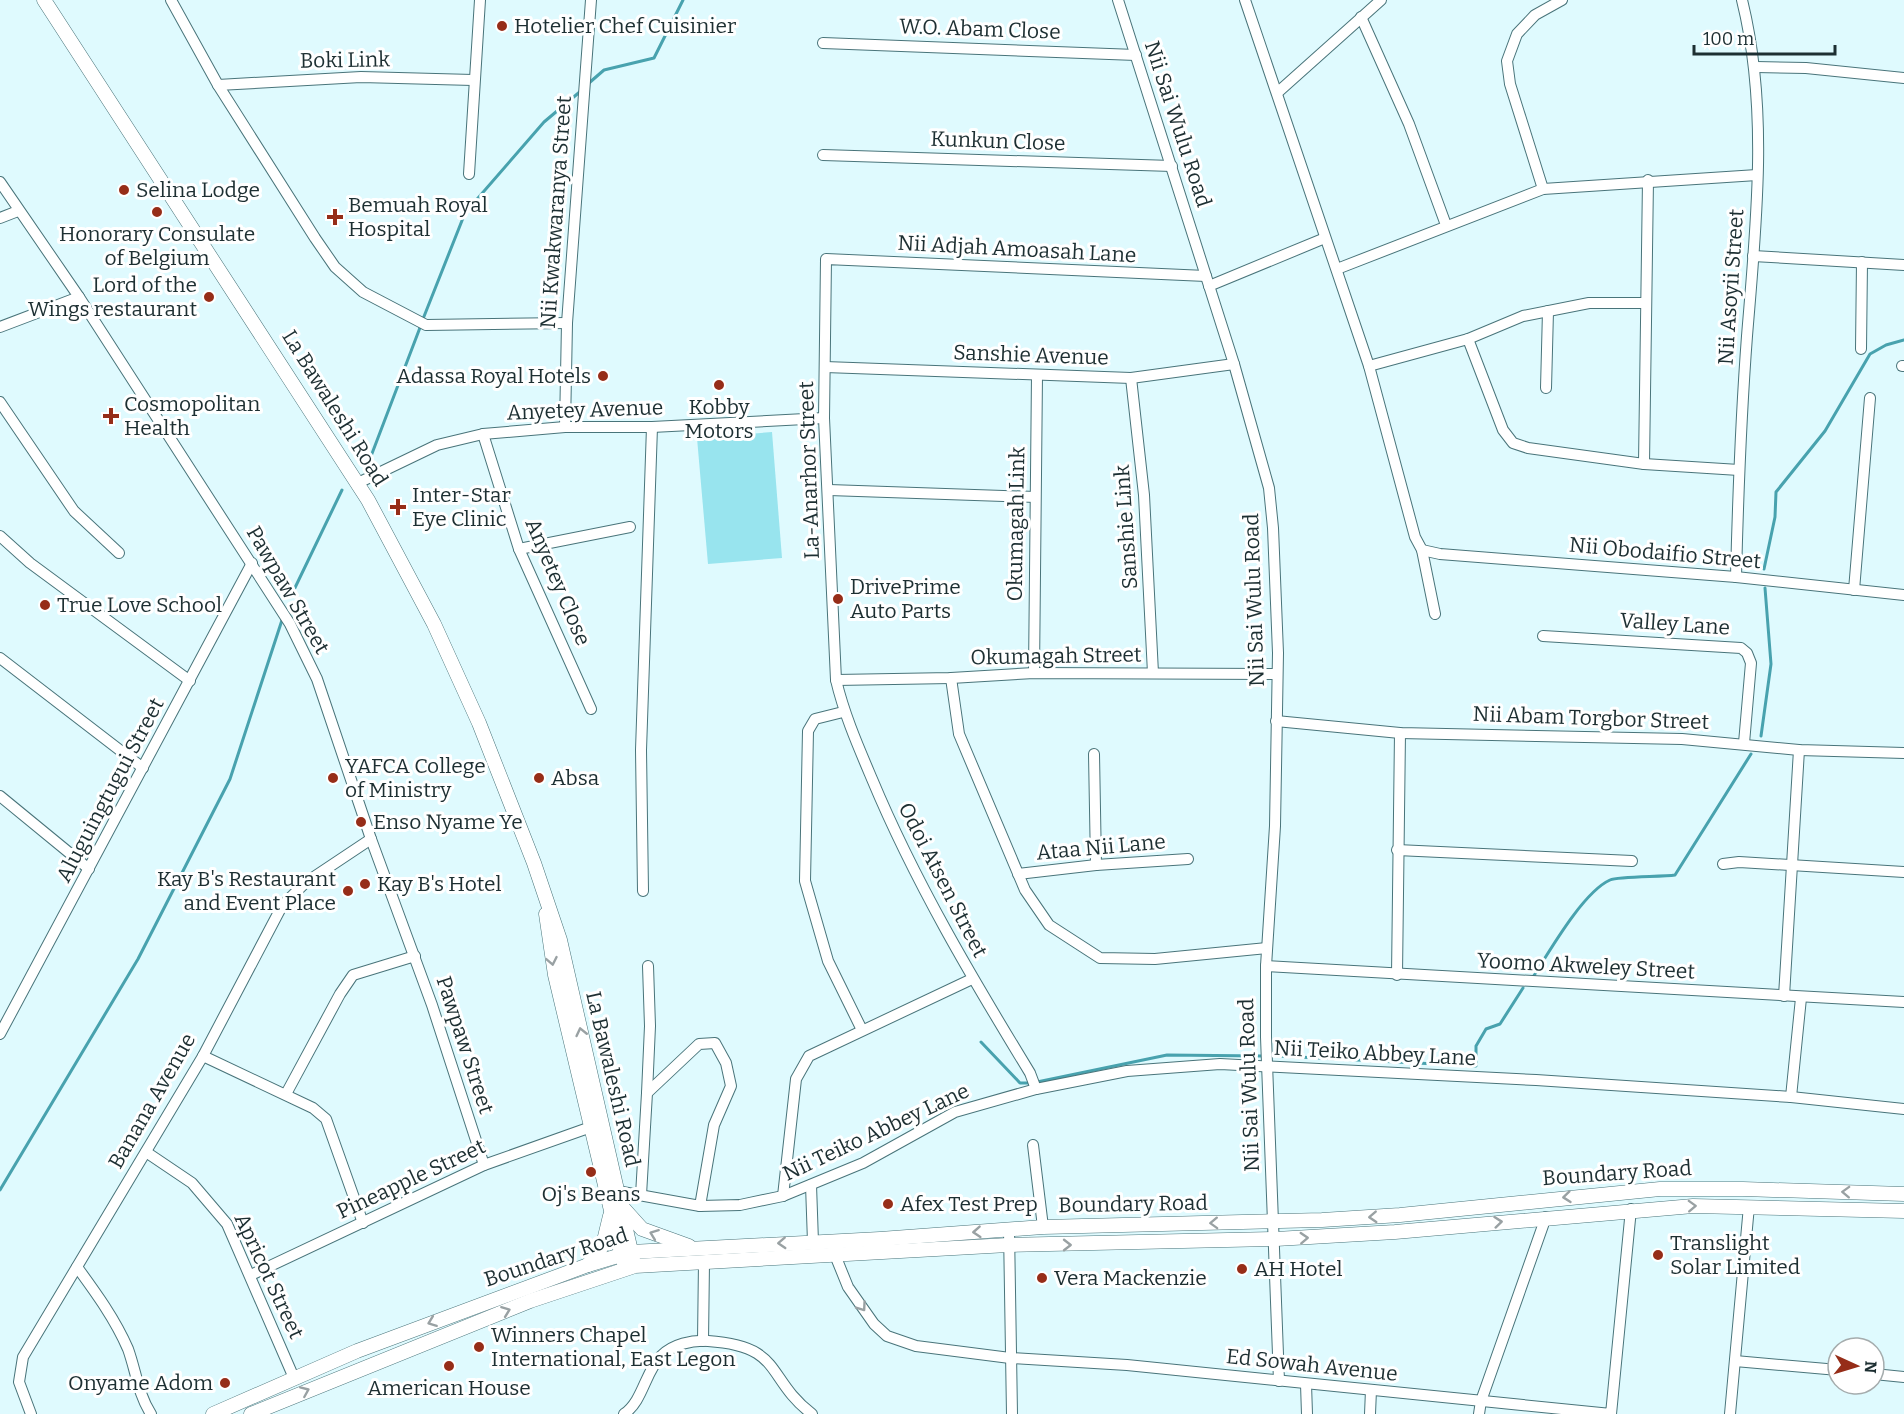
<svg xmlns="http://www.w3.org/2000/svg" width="1904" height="1414" font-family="Bitter,serif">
  <rect width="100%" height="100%" fill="#dffafe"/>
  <path fill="#98e4ee" d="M772,432l10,126 -74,6 -11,-126z"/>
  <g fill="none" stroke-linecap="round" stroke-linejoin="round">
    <g stroke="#48a2ae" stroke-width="3">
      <path d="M589,83l15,-13 50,-12 29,-58"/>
      <path d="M423,319l42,-106 79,-91 38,-32"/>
      <path d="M368,464l53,-139"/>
      <path d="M1764,569l11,-52 1,-25 49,-61 45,-77 16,-9 18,-5"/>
      <path d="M291,596l51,-106"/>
      <path d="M1761,736l10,-72 -6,-76"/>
      <path d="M1533,977c16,-25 50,-85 77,-97 9,-4 52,-3 65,-5l76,-121"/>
      <path d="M981,1042l39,41h10"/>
      <path d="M1278,1056l198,10v-20l10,-17 14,-5 23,-36"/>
      <path d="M1037,1082l130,-27 96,1"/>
      <path d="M0,1190l138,-231 92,-180 53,-162"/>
    </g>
    <defs>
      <g id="minor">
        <path d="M171,0l47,85 97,153 20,29 28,25 63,33 141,-2"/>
        <path d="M1118,0l116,364 35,124 4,40 5,125 -3,173 -9,140v71l13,344"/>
        <path d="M1245,0l124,366 46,171 7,13 13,64"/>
        <path d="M1361,17l48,107 37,101"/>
        <path d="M823,43l313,12"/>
        <path d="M1756,67l50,1 98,10"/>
        <path d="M218,85l143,-8 112,3"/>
        <path d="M1277,93l104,-93"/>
        <path d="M823,155l349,11"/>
        <path d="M469,174l11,-174"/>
        <path d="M0,182l79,115 211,327 27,55 54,160 61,166 52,160"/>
        <path d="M1543,189l-33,-105 -3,-23 10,-27 18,-19 27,-15"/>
        <path d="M0,218l18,-7"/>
        <path d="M1753,256l151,9"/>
        <path d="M1337,269l206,-80 214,-14"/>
        <path d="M1209,286l116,-48"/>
        <path d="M0,327l79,-30"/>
        <path d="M1468,339l35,91 10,13 15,5 116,16 95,6"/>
        <path d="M1861,349l1,-87"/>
        <path d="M1369,366l99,-27 55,-23 66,-13h57"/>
        <path d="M1902,366h2"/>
        <path d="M825,367l306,11 103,-14"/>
        <path d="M1131,378l13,117 9,178"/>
        <path d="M1546,388l2,-77"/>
        <path d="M0,402l74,109 45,42"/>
        <path d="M565,427l2,-104 24,-323"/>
        <path d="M483,434l36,115 72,160"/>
        <path d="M1644,464l4,-284"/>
        <path d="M358,483l79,-38 46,-11 82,-7h87l172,-9"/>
        <path d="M829,490l206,7"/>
        <path d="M0,536l30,27 160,118"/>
        <path d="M519,549l111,-22"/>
        <path d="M1422,550l18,4 296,23 168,18"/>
        <path d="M1736,577c2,-81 5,-161 11,-241 9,-111 22,-227 -5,-336"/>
        <path d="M1854,590l16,-192"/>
        <path d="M1543,636l198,12 6,5 4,10 -7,80"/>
        <path d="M0,658l143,110"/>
        <path d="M1034,673l3,-298"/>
        <path d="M951,678l8,56 66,156 24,35 51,33 55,1 112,-11"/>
        <path d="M836,680l115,-2 83,-5 243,1"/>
        <path d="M843,712l-28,7 -7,12 -3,150 23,80 34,69"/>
        <path d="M1276,721l124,12 282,6 117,11 105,3"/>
        <path d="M1094,754l2,111"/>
        <path d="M0,796l89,73"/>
        <path d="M1397,850l235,11"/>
        <path d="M1723,864l16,-2 165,10"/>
        <path d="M1018,874l78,-9 92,-6"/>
        <path d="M643,891l-2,-141 11,-323"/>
        <path d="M1266,966l638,36"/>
        <path d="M1397,975l3,-242"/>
        <path d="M1784,996l15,-246"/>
        <path d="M0,1034l252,-471"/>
        <path d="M203,1056l110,52 13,11 37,104"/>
        <path d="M1036,1089l-6,-16c-58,-95 -115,-191 -158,-294 -14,-33 -28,-65 -36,-99l-12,-262 2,-159 380,17"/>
        <path d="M647,1093l3,-67 -2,-60"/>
        <path d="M286,1094l54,-100 13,-19 62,-19"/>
        <path d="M1791,1097l10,-99"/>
        <path d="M1033,1145l10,82"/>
        <path d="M146,1152l46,31 35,41 67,154"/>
        <path d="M811,1185l2,57"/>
        <path d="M617,1191l83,15 40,-1 43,-9 80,-33 92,-51 81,-23 91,-18 93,-7 316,16 255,17 113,12"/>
        <path d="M641,1195l6,-102 52,-49 16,-1 11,20 5,23 -17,39 -14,81"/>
        <path d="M783,1196l13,-117 13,-23 163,-77"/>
        <path d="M1009,1230l3,184"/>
        <path d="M835,1255l13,32 26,37 13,12 29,10 94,12 117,7 484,49 20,-205"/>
        <path d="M77,1267c19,26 38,52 51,82 8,22 10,45 23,65"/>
        <path d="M251,1275l233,-110 107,-38"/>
        <path d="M703,1341l1,-79"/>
        <path d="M1735,1361l103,9"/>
        <path d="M1874,1374l30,3"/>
        <path d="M1306,1384l1,30"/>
        <path d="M31,1414l-12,-32 4,-25 180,-301 79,-150 23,-23 66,-44"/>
        <path d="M624,1414c19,-13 21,-42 37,-58 12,-12 31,-16 47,-15 76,5 57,37 104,73"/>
        <path d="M1370,1414l1,-24"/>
        <path d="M1479,1414l2,-13 65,-184"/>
        <path d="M1730,1414l19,-208"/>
      </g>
      <g id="major">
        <path d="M44,0l324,500 66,124 45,99 55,140 26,77 73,320"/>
        <path d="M546,914l9,61 68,286"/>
        <path d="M624,1209l18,20 47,17"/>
        <path d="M588,1265l15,-20 7,-29"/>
        <path d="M213,1414l144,-63 231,-86 43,-13 249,-13 163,-12 279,-7 78,-5 260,-26h83l161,5"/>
        <path d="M251,1414l279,-113 105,-35 373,-21 268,-6 119,-7 298,-26 211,5"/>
      </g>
    </defs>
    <use href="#minor" stroke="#49747a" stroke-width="12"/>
    <use href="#major" stroke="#49747a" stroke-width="15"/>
    <use href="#minor" stroke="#fff" stroke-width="10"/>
    <use href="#major" stroke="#fff" stroke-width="14"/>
  </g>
  <defs><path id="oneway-chevron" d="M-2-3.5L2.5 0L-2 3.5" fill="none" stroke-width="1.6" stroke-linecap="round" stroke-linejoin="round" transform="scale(1.5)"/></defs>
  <g stroke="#99a1a3">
    <use href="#oneway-chevron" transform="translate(552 961) rotate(79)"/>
    <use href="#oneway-chevron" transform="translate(581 1032) rotate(-103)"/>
    <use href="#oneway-chevron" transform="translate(1846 1192) rotate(-178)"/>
    <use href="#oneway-chevron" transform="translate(1567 1197) rotate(174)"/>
    <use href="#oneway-chevron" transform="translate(1692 1206) rotate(-2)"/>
    <use href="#oneway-chevron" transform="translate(1373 1217) rotate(177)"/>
    <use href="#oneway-chevron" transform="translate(1498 1222) rotate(-6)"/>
    <use href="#oneway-chevron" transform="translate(1214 1223) rotate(178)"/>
    <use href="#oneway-chevron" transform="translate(977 1232) rotate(176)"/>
    <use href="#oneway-chevron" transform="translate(654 1234) rotate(-159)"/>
    <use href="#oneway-chevron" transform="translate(1304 1238) rotate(-3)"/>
    <use href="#oneway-chevron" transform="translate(782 1243) rotate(177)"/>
    <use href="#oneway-chevron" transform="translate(1067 1245)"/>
    <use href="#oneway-chevron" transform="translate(862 1307) rotate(55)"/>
    <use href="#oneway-chevron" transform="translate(506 1311) rotate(-21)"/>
    <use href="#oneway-chevron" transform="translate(432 1322) rotate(159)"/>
    <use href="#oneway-chevron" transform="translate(305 1391) rotate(-23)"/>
  </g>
  <g fill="#962d18" stroke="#fff" stroke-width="2">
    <circle cx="502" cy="26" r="6"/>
    <circle cx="124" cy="190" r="6"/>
    <circle cx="157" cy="212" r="6"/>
    <path d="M332 208h6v6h6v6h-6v6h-6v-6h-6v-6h6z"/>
    <circle cx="209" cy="297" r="6"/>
    <circle cx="603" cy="376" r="6"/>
    <circle cx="719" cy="385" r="6"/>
    <path d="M108 407h6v6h6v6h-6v6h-6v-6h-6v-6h6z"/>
    <path d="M395 498h6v6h6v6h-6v6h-6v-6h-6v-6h6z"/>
    <circle cx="838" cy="599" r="6"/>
    <circle cx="45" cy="605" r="6"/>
    <circle cx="333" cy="778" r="6"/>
    <circle cx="539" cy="778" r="6"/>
    <circle cx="361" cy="822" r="6"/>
    <circle cx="365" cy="884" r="6"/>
    <circle cx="348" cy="891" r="6"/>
    <circle cx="591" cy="1172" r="6"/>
    <circle cx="888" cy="1204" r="6"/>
    <circle cx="1658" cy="1255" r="6"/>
    <circle cx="1242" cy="1269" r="6"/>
    <circle cx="1042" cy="1278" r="6"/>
    <circle cx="479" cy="1347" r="6"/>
    <circle cx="449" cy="1366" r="6"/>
    <circle cx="225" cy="1383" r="6"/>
  </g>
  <g text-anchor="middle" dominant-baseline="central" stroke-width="6" stroke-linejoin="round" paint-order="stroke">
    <g font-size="21" fill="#1d2f32" stroke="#fff" text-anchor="start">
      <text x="514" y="26">Hotelier Chef Cuisinier</text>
      <text x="136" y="190">Selina Lodge</text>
      <text x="348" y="205">Bemuah Royal<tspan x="348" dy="24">Hospital</tspan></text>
      <text x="157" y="234" text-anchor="middle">Honorary Consulate<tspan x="157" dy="24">of Belgium</tspan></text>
      <text x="197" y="285" text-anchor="end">Lord of the<tspan x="197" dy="24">Wings restaurant</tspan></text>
      <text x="591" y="376" text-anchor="end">Adassa Royal Hotels</text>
      <text x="124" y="404">Cosmopolitan<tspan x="124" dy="24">Health</tspan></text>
      <text x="719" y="407" text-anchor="middle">Kobby<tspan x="719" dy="24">Motors</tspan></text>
      <text x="412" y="495">Inter-Star<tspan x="412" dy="24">Eye Clinic</tspan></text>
      <text x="850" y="587">DrivePrime<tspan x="850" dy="24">Auto Parts</tspan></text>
      <text x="57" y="605">True Love School</text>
      <text x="345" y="766">YAFCA College<tspan x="345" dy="24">of Ministry</tspan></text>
      <text x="551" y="778">Absa</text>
      <text x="373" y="822">Enso Nyame Ye</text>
      <text x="336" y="879" text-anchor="end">Kay B's Restaurant<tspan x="336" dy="24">and Event Place</tspan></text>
      <text x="377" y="884">Kay B's Hotel</text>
      <text x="591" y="1194" text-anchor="middle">Oj's Beans</text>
      <text x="900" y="1204">Afex Test Prep</text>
      <text x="1670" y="1243">Translight<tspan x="1670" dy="24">Solar Limited</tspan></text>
      <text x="1254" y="1269">AH Hotel</text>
      <text x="1054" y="1278">Vera Mackenzie</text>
      <text x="491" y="1335">Winners Chapel<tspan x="491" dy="24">International, East Legon</tspan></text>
      <text x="213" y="1383" text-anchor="end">Onyame Adom</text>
      <text x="449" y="1388" text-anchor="middle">American House</text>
    </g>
    <g font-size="21" fill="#1d2f32" stroke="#fff">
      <text transform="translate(980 29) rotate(2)">W.O. Abam Close</text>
      <text transform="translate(345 60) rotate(-1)">Boki Link</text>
      <text transform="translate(1178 124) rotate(72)">Nii Sai Wulu Road</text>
      <text transform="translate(998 141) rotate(2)">Kunkun Close</text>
      <text transform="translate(556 212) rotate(-86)">Nii Kwakwaranya Street</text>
      <text transform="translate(1017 249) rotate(3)">Nii Adjah Amoasah Lane</text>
      <text transform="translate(1731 287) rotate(-86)">Nii Asoyii Street</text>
      <text transform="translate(1031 355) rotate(2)">Sanshie Avenue</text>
      <text transform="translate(335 408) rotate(58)">La Bawaleshi Road</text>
      <text transform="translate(585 410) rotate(-2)">Anyetey Avenue</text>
      <text transform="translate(809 470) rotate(-92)">La-Anarhor Street</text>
      <text transform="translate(1016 524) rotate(-89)">Okumagah Link</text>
      <text transform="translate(1126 527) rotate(-94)">Sanshie Link</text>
      <text transform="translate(1665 553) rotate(5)">Nii Obodaifio Street</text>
      <text transform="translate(558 582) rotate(67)">Anyetey Close</text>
      <text transform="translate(288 590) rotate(60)">Pawpaw Street</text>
      <text transform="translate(1254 600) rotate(-92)">Nii Sai Wulu Road</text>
      <text transform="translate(1675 624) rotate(4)">Valley Lane</text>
      <text transform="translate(1056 656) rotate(-1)">Okumagah Street</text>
      <text transform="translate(1591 718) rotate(2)">Nii Abam Torgbor Street</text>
      <text transform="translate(110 790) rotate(-62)">Aluguingtugui Street</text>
      <text transform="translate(1101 847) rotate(-5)">Ataa Nii Lane</text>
      <text transform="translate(943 880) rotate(63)">Odoi Atsen Street</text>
      <text transform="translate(1586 966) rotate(3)">Yoomo Akweley Street</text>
      <text transform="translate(465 1045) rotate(72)">Pawpaw Street</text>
      <text transform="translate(1375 1053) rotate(3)">Nii Teiko Abbey Lane</text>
      <text transform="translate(613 1079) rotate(77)">La Bawaleshi Road</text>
      <text transform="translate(1249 1085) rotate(-92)">Nii Sai Wulu Road</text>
      <text transform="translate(152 1101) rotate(-60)">Banana Avenue</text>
      <text transform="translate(876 1132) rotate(-25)">Nii Teiko Abbey Lane</text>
      <text transform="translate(1617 1173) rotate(-4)">Boundary Road</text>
      <text transform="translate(411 1179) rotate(-25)">Pineapple Street</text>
      <text transform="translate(1133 1204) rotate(-1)">Boundary Road</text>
      <text transform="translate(556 1257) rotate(-18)">Boundary Road</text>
      <text transform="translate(269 1276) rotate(65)">Apricot Street</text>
      <text transform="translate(1312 1365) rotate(6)">Ed Sowah Avenue</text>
    </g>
  </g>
  <g transform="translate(1856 1366) rotate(94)"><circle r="28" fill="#ffffff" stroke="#a5acad" stroke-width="1.5"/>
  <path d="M0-4.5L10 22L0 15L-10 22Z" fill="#962d18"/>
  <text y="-9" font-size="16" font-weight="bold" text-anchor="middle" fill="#1d2f32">N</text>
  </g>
  <path d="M1694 45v9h141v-9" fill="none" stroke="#1d2f32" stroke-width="3"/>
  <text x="1703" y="45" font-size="18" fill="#1d2f32" stroke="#ffffff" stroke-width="4.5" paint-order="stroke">100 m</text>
</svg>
